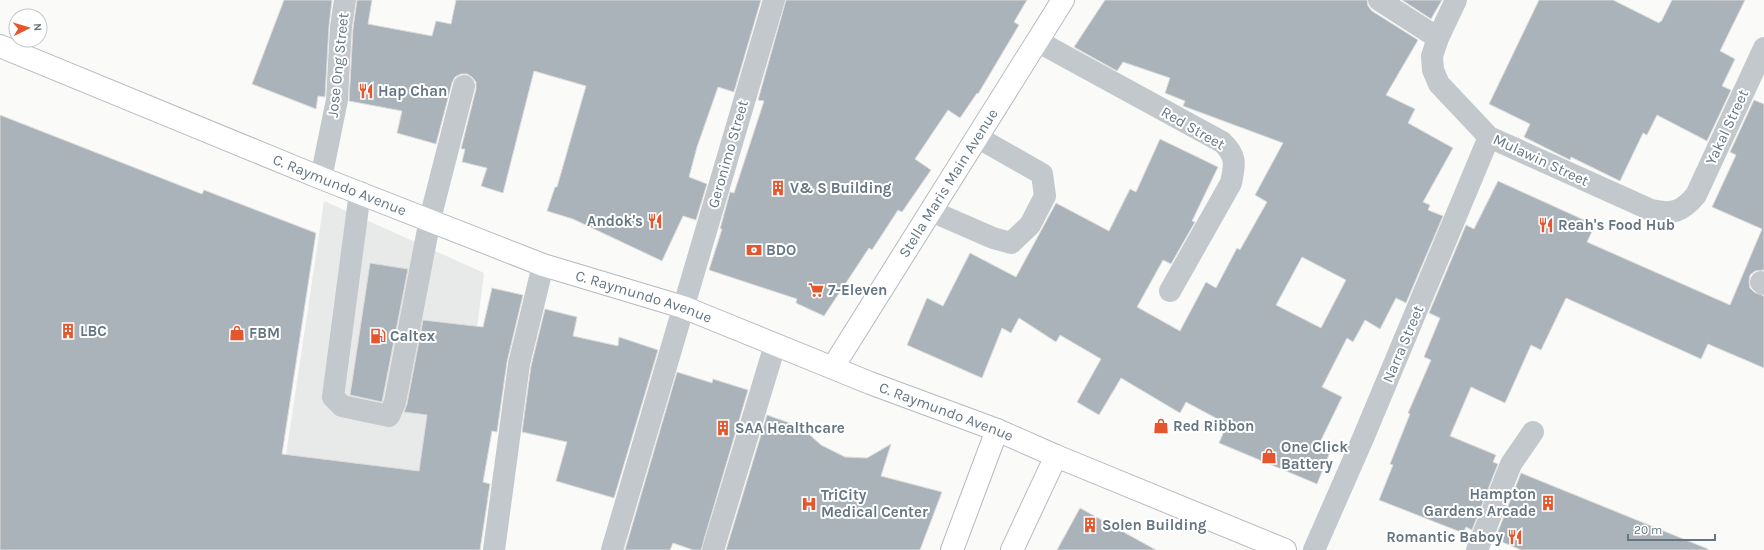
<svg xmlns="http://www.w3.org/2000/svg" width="1764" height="550" font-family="Karla,sans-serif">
  <rect width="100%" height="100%" fill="#fafaf8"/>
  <path fill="#e8e9e9" d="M324,201l160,72 -26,203 -172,-21z"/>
  <g fill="#aab3b9" stroke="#dcdcda" fill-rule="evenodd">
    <path d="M284,0h48l-3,26 -4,71 -7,-1 -2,13 -64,-25z"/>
    <path d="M357,0h15l-4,24 64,12 4,-15 15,3 5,-24h305l-27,92 -16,-5 -21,60 -8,30 18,7 -11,36 -13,-4 -21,45 -89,-42 -26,-8 8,-24h2l29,-101 -52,-15 -31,122 -22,-7 6,-18 -25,-6 3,-13h-4l15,-60v-7l-4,-5 -5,-3h-6l-6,3 -3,6 -16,61 -39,-11 5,-22 -53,-10 4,-73z"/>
    <path d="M786,0h241l-13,22 5,3 -41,69 -1,-1 -17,25 -12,-8 -33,49 16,11 -29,42 -4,-2 -26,40 -3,-2 -45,68 -28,-13 1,-4 -88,-29 13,-41h-2l10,-37 4,1 30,-92 -6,-1z"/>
    <path d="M1105,0h262l1,6 4,5 46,29 -32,55 29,14 -7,14 45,25 -30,54 7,3 -2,5 15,6 -37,87 -10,-5 -16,31 -15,-9 -12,22 -6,-4 -25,49 20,10 -22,45 12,5 -15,37 -98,-41 8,-19 -41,-22 -6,11 -59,-35 -22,37 -22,-13 24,-43 -41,-24 -4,7 -37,-24 -8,15 -9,-5 -20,50 -75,-33 20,-47 16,8 27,-53 46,24 40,-74 53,28 21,-42 6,3 24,-53 58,28 -26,54 3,1 -24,42 -8,-4 -26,47 43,24 26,-49 10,6 21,-40 3,2 27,-48 -12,-7 28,-52 -100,-37 2,-5 -20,-8 5,-15 -47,-16 -6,9 -43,-24zM1302,257l44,23 -25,48 -45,-23z"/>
    <path d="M1402,0h40l-11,19z"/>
    <path d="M1539,0h74l46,23 1,-2 1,1 11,-22h73l-25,51 15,8 -13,27 9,4 -24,51 -50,-26 -10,20 -4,-2 -23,48 -49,-24 -1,3 -46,-23 6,-13 -41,-20z"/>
    <path d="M1754,100l10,4v166l-9,1 -5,4 -1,7 1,6 4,4 10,4v72l-56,-24 -7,15 -135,-61 -25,52 -10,-5 -26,58 -34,-16 -21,49 46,19 -3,7 5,2 -26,66 -6,-3 -3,6 -84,-33 14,-35 -3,-1 20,-50 -2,-1 23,-53 -7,-3 16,-39 -11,-5 37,-88 8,4 24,-48 97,44 -8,17 143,63 32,-76 -50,-22 24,-52 -6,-3z"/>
    <path d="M0,115l202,79 2,-4 112,43 -34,221 137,17 8,-56 -23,-3 3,-8 16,-84 60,7 9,-39 31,7 -16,67 -10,70 -5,-1 -9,51 7,2 -10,66h-480z"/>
    <path d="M370,263l38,6 -26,133 -32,-7z"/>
    <path d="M545,309l32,8 -4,19 45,10 1,-9 39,13 -44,148 -58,-17 11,-39 -45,-10 9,-66z"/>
    <path d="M677,372l35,11 1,-4 35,11 -47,160h-8l-20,-7 -3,7h-45z"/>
    <path d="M767,415l34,12 20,18 24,12 22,1 24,-14 -10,32 61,16 -22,58h-194z"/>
    <path d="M1521,473l187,76v1h-187l-26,-11z"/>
    <path d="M1080,508l76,42h-99z"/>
  </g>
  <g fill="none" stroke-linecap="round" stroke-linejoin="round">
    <defs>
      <g id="major">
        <path id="s1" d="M0,46l321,132 222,87 140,42 187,76 127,47 59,26 229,94"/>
        <path id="s2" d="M833,367l230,-367"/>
        <path d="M952,550l45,-120"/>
        <path d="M1012,550l44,-94"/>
      </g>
    </defs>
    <use href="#major" stroke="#b5babe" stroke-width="24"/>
    <g stroke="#c3c8cc" stroke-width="22">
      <path d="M1379,0l59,38"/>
      <path d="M1456,0l-18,38 -6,18 1,14 6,14 50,53 162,73c21,5 31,2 45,-15l68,-147"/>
      <path d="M1037,41l185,101c15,14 13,22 9,41l-61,108"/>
      <path d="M321,178l16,-78 4,-73 4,-27"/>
      <path d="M360,192l-27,205 9,9 47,10 6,-14 35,-183 34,-133"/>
      <path d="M931,211l62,27 18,5 19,-18 15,-29 -3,-22 -65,-37"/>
      <path d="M1761,282l3,2"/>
      <path d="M494,550l25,-186 24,-99"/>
      <path d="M612,550l162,-550"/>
      <path d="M713,550l62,-205"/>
      <path d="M1314,550l50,-114 125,-299"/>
      <path d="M1477,550l34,-86 22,-32"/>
    </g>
    <use href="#major" stroke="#fff" stroke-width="22"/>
  </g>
  <defs>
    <symbol id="restaurant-bare" viewBox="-9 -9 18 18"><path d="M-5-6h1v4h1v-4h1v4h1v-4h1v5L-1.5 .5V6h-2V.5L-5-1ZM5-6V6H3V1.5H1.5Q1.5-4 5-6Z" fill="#e4572e" stroke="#fff" stroke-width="2.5" paint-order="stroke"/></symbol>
    <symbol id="building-bare" viewBox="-9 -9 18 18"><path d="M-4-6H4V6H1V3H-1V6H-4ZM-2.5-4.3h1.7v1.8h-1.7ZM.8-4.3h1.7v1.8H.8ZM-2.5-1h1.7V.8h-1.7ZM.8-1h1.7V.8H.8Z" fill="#e4572e" stroke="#fff" stroke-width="2.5" paint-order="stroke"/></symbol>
    <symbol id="bank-bare" viewBox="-9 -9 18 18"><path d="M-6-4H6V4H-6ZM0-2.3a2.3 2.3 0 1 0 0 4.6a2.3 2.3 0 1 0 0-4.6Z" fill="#e4572e" stroke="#fff" stroke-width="2.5" paint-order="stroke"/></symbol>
    <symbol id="supermarket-bare" viewBox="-9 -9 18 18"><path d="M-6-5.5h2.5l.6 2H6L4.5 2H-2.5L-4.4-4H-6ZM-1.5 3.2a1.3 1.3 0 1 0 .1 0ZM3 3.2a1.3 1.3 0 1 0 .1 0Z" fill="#e4572e" stroke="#fff" stroke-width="2.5" paint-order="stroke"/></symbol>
    <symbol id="shop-bare" viewBox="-9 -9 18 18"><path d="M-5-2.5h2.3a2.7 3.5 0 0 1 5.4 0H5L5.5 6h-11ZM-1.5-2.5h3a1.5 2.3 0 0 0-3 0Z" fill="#e4572e" stroke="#fff" stroke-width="2.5" paint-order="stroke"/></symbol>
    <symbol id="fuel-bare" viewBox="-9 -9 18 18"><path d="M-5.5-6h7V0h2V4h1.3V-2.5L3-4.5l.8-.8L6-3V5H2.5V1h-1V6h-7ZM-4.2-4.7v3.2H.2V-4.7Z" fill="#e4572e" stroke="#fff" stroke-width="2.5" paint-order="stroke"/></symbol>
    <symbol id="hospital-bare" viewBox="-9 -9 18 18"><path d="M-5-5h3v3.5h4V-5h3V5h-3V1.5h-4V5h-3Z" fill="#e4572e" stroke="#fff" stroke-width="2.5" paint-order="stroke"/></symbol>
  </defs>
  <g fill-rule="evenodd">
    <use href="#restaurant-bare" x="355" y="80" width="22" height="22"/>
    <use href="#building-bare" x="767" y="177" width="22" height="22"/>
    <use href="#restaurant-bare" x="644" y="210" width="22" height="22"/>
    <use href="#restaurant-bare" x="1535" y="214" width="22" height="22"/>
    <use href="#bank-bare" x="743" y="239" width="22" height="22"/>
    <use href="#supermarket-bare" x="805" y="279" width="22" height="22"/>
    <use href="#building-bare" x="57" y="320" width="22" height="22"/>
    <use href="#shop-bare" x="226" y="322" width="22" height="22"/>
    <use href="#fuel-bare" x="367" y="325" width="22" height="22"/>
    <use href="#shop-bare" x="1150" y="415" width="22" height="22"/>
    <use href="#building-bare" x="712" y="417" width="22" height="22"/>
    <use href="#shop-bare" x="1258" y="445" width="22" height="22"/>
    <use href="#building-bare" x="1537" y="492" width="22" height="22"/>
    <use href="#hospital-bare" x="798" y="493" width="22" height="22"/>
    <use href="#building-bare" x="1079" y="514" width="22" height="22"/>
    <use href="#restaurant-bare" x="1504" y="526" width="22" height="22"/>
  </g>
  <g text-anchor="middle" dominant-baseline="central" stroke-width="4" stroke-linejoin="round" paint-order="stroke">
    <g font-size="15" fill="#657683" stroke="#fff">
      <text transform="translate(338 65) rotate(-84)">Jose Ong Street</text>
      <text transform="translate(1727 127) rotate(-65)">Yakal Street</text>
      <text transform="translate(1193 128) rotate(30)">Red Street</text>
      <text transform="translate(728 154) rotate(-74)">Geronimo Street</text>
      <text transform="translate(1541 160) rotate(25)">Mulawin Street</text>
      <text stroke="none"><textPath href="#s2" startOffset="217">Stella Maris Main Avenue</textPath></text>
      <text stroke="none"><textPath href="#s1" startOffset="367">C. Raymundo Avenue</textPath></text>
      <text stroke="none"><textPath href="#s1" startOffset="691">C. Raymundo Avenue</textPath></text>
      <text transform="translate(1403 344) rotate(-67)">Narra Street</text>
      <text stroke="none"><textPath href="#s1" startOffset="1015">C. Raymundo Avenue</textPath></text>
    </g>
    <g font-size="15" font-weight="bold" fill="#657683" stroke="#fff" text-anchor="start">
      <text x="378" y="91">Hap Chan</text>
      <text x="790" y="188">V&amp; S Building</text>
      <text x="643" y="221" text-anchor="end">Andok's</text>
      <text x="1558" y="225">Reah's Food Hub</text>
      <text x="766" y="250">BDO</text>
      <text x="828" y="290">7-Eleven</text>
      <text x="80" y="331">LBC</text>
      <text x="249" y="333">FBM</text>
      <text x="390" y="336">Caltex</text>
      <text x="1173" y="426">Red Ribbon</text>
      <text x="735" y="428">SAA Healthcare</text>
      <text x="1281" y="447">One Click<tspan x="1281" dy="17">Battery</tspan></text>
      <text x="1536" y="494" text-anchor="end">Hampton<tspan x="1536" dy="17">Gardens Arcade</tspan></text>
      <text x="821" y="495">TriCity<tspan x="821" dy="17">Medical Center</tspan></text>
      <text x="1102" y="525">Solen Building</text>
      <text x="1503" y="537" text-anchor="end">Romantic Baboy</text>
    </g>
  </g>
  <g transform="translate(28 28) rotate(85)"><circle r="19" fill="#ffffff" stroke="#c1c8cd"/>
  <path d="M0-3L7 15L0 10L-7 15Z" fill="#e4572e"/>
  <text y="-6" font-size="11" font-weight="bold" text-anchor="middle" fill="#657683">N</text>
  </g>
  <path d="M1628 534v6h87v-6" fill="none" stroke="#657683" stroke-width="2"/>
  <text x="1634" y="534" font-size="12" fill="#657683" stroke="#ffffff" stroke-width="3" paint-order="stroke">20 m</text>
</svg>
